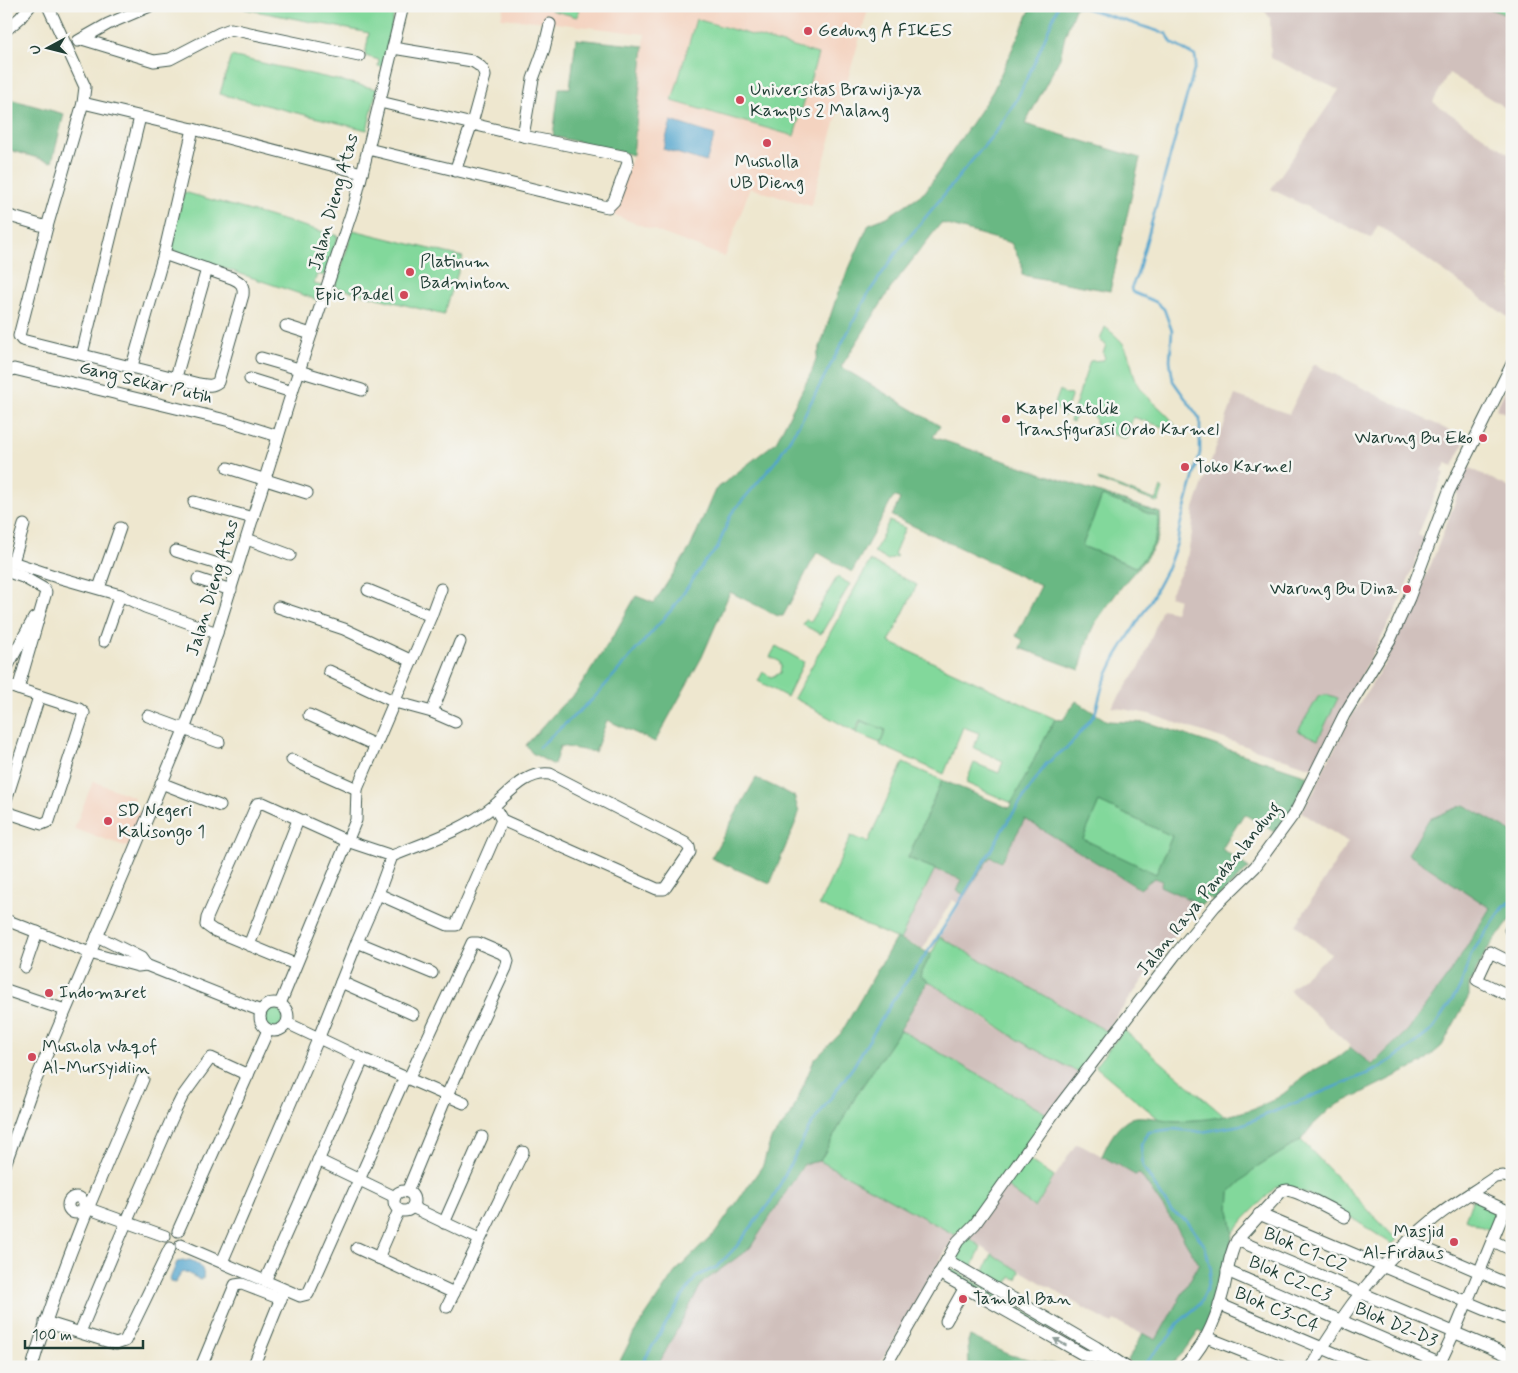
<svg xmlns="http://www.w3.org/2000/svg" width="1518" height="1373" font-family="Mynerve,sans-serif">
  <rect width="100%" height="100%" fill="#f6f6f2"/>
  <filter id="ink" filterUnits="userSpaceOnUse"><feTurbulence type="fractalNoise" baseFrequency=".02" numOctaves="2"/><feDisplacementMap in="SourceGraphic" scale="10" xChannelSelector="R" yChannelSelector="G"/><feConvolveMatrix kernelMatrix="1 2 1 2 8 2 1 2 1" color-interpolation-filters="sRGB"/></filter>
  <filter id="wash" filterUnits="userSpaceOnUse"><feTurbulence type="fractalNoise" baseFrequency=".0096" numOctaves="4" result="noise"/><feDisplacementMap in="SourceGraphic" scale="20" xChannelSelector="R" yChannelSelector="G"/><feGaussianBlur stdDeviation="1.12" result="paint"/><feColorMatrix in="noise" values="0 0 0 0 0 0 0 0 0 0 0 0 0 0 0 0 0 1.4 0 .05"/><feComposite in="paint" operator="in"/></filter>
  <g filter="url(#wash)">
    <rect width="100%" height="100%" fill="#eee7cf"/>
    <g fill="#f4d3c0">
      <path d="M504,6h365l-58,200 -61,-18 -25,69 -114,-43 22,-59 12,-121 -98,-12 -46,-4z"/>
      <path d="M93,781l41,16 -4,11 13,5 -15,34 -54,-18z"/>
    </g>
    <g fill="#d0c0bc">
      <path d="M1261,6h222l29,11v95l-63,-39 -16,29 79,54v164l-134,-95 -7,13 -100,-49 68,-99 -68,-32 -1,-40z"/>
      <path d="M1314,364l152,75 -13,27 -7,-3 -4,9 2,1 -26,62 7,3 -28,70 -85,160 -163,-54 -37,-7 29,-42 21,-56 13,3 4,-13 -10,-3 17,-34 6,-29 2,-25 41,-113 54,19z"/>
      <path d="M1512,376v40l-16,-7z"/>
      <path d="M1466,466l46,23v343l-48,-27 26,102 -35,59 -47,64 -37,35 -82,-75 42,-36 -35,-29 52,-83 -47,-30 14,-22 12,-29h1l25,-47 34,-54 15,-32 29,-64 27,-70 -3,-8z"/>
      <path d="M1025,818l115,71 14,-11 8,3 -2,5 39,17 -93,128 -166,-94 20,-33 -8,-4 -29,49 -104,-44 89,-47 55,23 -6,10 33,-35 12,6z"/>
      <path d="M928,981l67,45 86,48 -32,41 -149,-85z"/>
      <path d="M1076,1144l8,2 51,29 5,-1 36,52 23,38 -43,77 -42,-21 -2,4 -21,-12 -99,-58 -24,-17 38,-51 29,22z"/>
      <path d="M820,1161l135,74 -77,132h-221l45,-84 48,-35 55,-84z"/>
    </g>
    <g fill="#82d89b" stroke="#508a68">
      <path d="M245,6h108l41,8 -11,53 -5,-1 1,-6 -14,-4 4,-23 -124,-24z"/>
      <path d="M552,6h28l-3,11 -26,-7z"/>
      <path d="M1483,6h29v11z"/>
      <path d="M696,19l122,35 -24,82 -122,-35z"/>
      <path d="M231,56l146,33 -10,41 -147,-36z"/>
      <path d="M184,192l154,44 -13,40 -8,-2 -3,10 8,2 -4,14 -148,-50z"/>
      <path d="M353,230l110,27 -19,58 -109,-28z"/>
      <path d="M1105,327c7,6 16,12 20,20 8,14 6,29 17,43 11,15 30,24 36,42l-45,-15 -7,22 -30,-10v-9l-7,-7c-8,-2 -13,2 -16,9l-3,-1 20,-60 13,-1 2,-2 -2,-5 3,-8 -6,-5z"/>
      <path d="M1060,390l6,5 6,-1 -8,23 -10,-11z"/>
      <path d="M1098,479l57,21 2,-1 4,-12 2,2 -4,12 -3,1 -57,-21z"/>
      <path d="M1102,496l56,21c1,23 -7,33 -22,50l-54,-21z"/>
      <path d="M889,521l16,7 -11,26 3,2 -9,4 -14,-7z"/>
      <path d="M870,561l47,24 -28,57 166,77 -43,84 -46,-20 8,-20 25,10 4,-12 -29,-13 5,-15 -16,-6 -19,47 -64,-29 6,-15 -26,-10 -5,12 -61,-34z"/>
      <path d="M837,577l13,7 -29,50 -18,-9 3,-6 5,3z"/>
      <path d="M776,646l28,16 -17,35 -29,-16 5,-9 8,5 9,-4 1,-7 -2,-5 -9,-4z"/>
      <path d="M1324,695h5l9,3 -20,42 -20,-9 20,-34z"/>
      <path d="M861,721l24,9 -5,13 -24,-10z"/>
      <path d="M903,763l39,17 -34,78 27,11 -35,71 -81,-35 32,-69 17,6z"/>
      <path d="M1099,802l73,34 -16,38 -73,-35z"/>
      <path d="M940,937l170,96 -29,41 -56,-30 -105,-68z"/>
      <circle cx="273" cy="1018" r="10"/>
      <path d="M900,1030l149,85 -69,94 -25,26 -135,-74 37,-67z"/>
      <path d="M1124,1030l100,86 -10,3 -37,2 -18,-2 -64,-53z"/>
      <path d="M1301,1140l96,100 -5,4 -62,-40 -39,-17h-15l-32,32 -11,14 -4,-23 1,-18 23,-22z"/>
      <path d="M1026,1158l28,19 -19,31 -29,-22z"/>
      <path d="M1473,1199l28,12 -9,20 -27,-12z"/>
      <path d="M968,1237l13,10 -9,21 -12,-6 -4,-6v-3z"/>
      <path d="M992,1254l28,17 -3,8 -6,-2 -6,12 -23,-14z"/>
      <path d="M953,1269l138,81 -1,2 -141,-79 1,-2z"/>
    </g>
    <g fill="#69b883" stroke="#447a5c" fill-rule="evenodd">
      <path d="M1032,6h44l-11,30 -5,22 -35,66 115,34 -30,133 -88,-16v-11l-11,-21 -70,-20 -48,62 -52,82 99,59 -7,11 227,76c4,34 -18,48 -37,72 -9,11 -17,23 -25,34 -9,11 -15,37 -18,51l-60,-22 3,-8 -7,-4 25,-50 -149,-70 8,-17 -6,-3 -42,76 -35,-20 -34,64h-5l-48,-24 -28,65 -47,85 -48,-22 -12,32 -35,-6 -6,19 -22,-12 -6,-8 37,-41 12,-10 37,-56 24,-42 18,7 36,-55 25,-58 61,-48 36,-71 26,-78 31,-69 18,-7 38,-25 68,-101zM1102,496l56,21c1,22 -8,34 -22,50l-54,-21z"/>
      <path d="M576,39l68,7 -11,109 -80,-19 6,-48h11z"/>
      <path d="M6,98l58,16 -12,48 -46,-13z"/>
      <path d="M1076,701l31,20 42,2 159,53 -18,36 -15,20 -31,-18 -22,35 27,19 -35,33 -5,-4 -7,8 -42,-19 2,-5 -8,-3 -14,11 -115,-70 -24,43 -11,-5 -25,38 -8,-4 5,-11 -54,-22 34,-78 67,28 46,-89 8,1zM1099,802l73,34 -16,38 -73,-35z"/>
      <path d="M756,778l38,18 5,16 -2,7 -27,65 -59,-26z"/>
      <path d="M1464,805l48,27v85l-25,33 -18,35v11l-27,50 -20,17 -91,45 -20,19 -10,13 -48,30 -23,22 -1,18 4,23 -11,55 -17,45 -6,-2 -15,21 -15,15h-35l-6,-7 15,-27 13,7 43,-76 -23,-38 -36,-52 -5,1 -33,-19c7,-16 14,-30 30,-38 9,-4 35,3 46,3 32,-1 67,-6 97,-22 12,-6 22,-18 33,-25 15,-10 30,-13 42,-27l22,18 36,-35 47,-64 35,-58 -82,-54 21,-35z"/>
      <path d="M896,938l35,16 -11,22 8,5 -28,49 -43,64 -37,67 -16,3 -54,84 -48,35 -45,84h-40l17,-34 41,-61 41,-40 47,-67 8,-26 20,-24 23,-55 27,-27z"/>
      <path d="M970,1336l40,19 27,6 34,6h-102l-1,-26z"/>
    </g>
    <g fill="#53a5ce" stroke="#397181">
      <path d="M671,121l44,14 -9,27 -43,-13z"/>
      <path d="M190,1260c10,4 15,9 13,19l-2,1 -18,-9 -8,12 -3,-1 -2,-3 7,-17z"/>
    </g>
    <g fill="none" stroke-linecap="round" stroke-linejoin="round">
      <g stroke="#53a5ce" stroke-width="2.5">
        <path d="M539,747l54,-48 81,-92 30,-44 13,-14 14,-35 45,-53 25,-40 67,-127 29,-42 100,-122 19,-29 21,-44 21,-51"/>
        <path d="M640,1367l39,-65 18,-26 20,-9 19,-20 37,-49 36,-70 44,-61 39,-65 42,-59 52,-84 18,-32 42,-63 24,-19 25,-31 8,-30 13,-27 32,-52 20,-38 9,-24 3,-17 20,-73v-34l-27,-38 -3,-21 2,-29 -8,-22 -8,-7 -24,-10 -1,-4 6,-13 59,-212 -1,-7 -23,-13 -5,-9 -89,-28"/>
        <path d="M1020,1367h12"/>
        <path d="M1141,1367l29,-31 8,-13 21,-18 7,-14 5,-21 -6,-24 -18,-25 -16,-10 -28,-44 -2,-22 8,-13 24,-3 29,3 39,-7 135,-55 32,-21 24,-19 28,-42 11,-34 32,-46 9,-8"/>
      </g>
    </g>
  </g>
  <g filter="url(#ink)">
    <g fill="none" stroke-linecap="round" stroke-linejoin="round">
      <defs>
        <g id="minor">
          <path d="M48,6l37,81 -2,16 110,26"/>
          <path d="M6,30l14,-12 10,-12"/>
          <path d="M82,39l72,22 16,-2 50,-26 11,-4 128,27"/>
          <path d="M78,41l30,-17 42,-18"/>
          <path d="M393,48l79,13c7,4 12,7 13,15l-13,47 -17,48"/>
          <path d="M380,102l143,34 10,-57 11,-30 6,-25"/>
          <path d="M83,103l-36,124 -28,109 3,4 177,44c7,1 13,3 19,-2l25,-87c1,-10 -2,-13 -11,-17l-68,-24"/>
          <path d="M368,149l235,57 5,1 6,-6 14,-38 -1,-6 -104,-21"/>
          <path d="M6,215l41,12"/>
          <path d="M286,326l25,8"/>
          <path d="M82,354l58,-237"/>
          <path d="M261,358l38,11"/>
          <path d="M132,366l32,-112 29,-125 169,44"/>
          <path d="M299,371l63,19"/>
          <path d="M6,374l1,-2 7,-3 216,52 48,15"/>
          <path d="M176,377l31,-108"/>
          <path d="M250,379l42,13"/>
          <path d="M228,468l79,25"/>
          <path d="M194,502l59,16"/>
          <path d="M247,539l43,16"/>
          <path d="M176,551l61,19"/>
          <path d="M6,560l51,17 63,18 25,12 72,26"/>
          <path d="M13,562l11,-37"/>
          <path d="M6,571l17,6 21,12 2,3 -28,97"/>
          <path d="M198,579l33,11"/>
          <path d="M99,588l21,-60"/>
          <path d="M368,590l63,26"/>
          <path d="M278,607l66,22 68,32"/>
          <path d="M104,641l16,-46"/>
          <path d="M6,669l28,-51"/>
          <path d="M329,671l66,31 37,10 23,10"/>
          <path d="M6,685l73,24 5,4 -35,108 -7,3 -36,-12"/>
          <path d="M432,712l28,-70"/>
          <path d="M309,715l66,30"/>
          <path d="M148,716l71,26"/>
          <path d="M292,760l65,29"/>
          <path d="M161,783l59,23"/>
          <path d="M6,800l33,-103"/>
          <path d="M378,894l70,31h8l46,-105"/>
          <path d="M6,920l84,33 48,13 8,-1 115,46"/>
          <path d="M1512,927l-2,3 2,1"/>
          <path d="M97,936l44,22 5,7"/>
          <path d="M357,942l21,-48 14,-38c35,-14 73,-26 103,-51 16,-14 32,-34 55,-31l135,69 4,4 1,5 -24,35 -2,2h-7l-155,-69 -8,-14"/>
          <path d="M249,945l49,-125"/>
          <path d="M1512,963l-22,-11 -13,28 35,17"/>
          <path d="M295,964l-82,-34 -7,-5 1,-7 50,-114 6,-1 84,38 45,15"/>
          <path d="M25,967l12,-35"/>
          <path d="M341,982l72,32"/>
          <path d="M6,990l59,20"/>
          <circle cx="274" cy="1017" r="14"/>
          <path d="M280,1004l76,-184 1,-31 74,-173 10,-27"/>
          <path d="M363,1059l101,44"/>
          <path d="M318,1160l77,37"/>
          <path d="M6,1162l26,-73 94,-220 58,-139 20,-56 88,-282 63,-190 48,-196"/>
          <circle cx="404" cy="1201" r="10"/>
          <path d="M407,1192l40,-97 59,-127 2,-7 -2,-6 -28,-12h-6l-63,135"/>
          <path d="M1470,1194l42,19"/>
          <circle cx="76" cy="1205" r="8"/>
          <path d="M84,1207l81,29"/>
          <path d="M412,1207l67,32"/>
          <path d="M1259,1214l253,107"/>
          <path d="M444,1223l38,-86"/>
          <path d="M178,1231l90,-201"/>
          <path d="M1237,1240l275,117"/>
          <path d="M1408,1241l104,45"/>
          <path d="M1493,1241l19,9"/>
          <path d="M181,1245l119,51 8,-2 97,-217"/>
          <path d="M357,1248l97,45"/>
          <path d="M378,1258l21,-48"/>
          <path d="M947,1260l149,87 30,20"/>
          <path d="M222,1262l97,-225 38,-95 75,31"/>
          <path d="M1227,1271l221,96"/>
          <path d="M939,1273l145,82 29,6"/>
          <path d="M265,1281l98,-222 -76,-36"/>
          <path d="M1219,1304l148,63"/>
          <path d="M447,1307l76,-155"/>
          <path d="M946,1321l18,-32"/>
          <path d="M45,1322l71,22 9,-3 45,-93"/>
          <path d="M80,1332l46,-109 50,-114 6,-12 27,-37 2,-2 37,17"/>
          <path d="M1206,1337l76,30"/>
          <path d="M32,1367c29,-100 70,-193 111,-288"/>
          <path d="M201,1367l34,-82 7,-1 39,15"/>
          <path d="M253,1367l30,-74"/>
          <path d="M885,1367l73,-126 17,-17 79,-111 121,-158 40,-49 40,-39 41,-56 48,-96 47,-77 18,-40 40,-107 63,-127"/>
          <path d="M1183,1367c21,-18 33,-48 40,-75 5,-18 5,-36 14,-52l43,-47c3,-2 3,-3 7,-3 13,2 46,20 58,27"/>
          <path d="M1311,1367c35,-60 70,-105 124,-149 18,-15 40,-27 60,-41l8,-1 9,2"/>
          <path d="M1438,1367l16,-34 51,-123"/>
        </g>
      </defs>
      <use href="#minor" stroke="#3e564b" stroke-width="13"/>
      <use href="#minor" stroke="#fff" stroke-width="11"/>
    </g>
    <defs><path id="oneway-solid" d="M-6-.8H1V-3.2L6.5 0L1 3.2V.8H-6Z" transform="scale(1.25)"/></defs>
    <use fill="#8f9e9a" href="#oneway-solid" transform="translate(1060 1342) rotate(-151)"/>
  </g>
  <g fill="#d1495b" stroke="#f6f6f2" stroke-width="2">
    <circle cx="808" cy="31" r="5"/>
    <circle cx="740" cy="100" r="5"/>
    <circle cx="767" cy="143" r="5"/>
    <circle cx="410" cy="272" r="5"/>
    <circle cx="404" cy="295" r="5"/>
    <circle cx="1006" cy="419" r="5"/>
    <circle cx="1483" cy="438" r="5"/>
    <circle cx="1185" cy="467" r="5"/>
    <circle cx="1407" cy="589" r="5"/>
    <circle cx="108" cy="821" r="5"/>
    <circle cx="49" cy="993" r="5"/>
    <circle cx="32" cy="1057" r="5"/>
    <circle cx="1454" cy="1242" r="5"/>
    <circle cx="963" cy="1299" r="5"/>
  </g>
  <g text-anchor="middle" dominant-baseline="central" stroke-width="5" stroke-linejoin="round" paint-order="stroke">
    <g font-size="18" fill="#1f3d34" stroke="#f6f6f2" text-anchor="start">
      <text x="818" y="31">Gedung A FIKES</text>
      <text x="750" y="90">Universitas Brawijaya<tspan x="750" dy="21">Kampus 2 Malang</tspan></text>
      <text x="767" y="162" text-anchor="middle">Musholla<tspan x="767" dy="21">UB Dieng</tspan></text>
      <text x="420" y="262">Platinum<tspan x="420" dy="21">Badminton</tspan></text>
      <text x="394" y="295" text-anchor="end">Epic Padel</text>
      <text x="1016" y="409">Kapel Katolik<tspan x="1016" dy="21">Transfigurasi Ordo Karmel</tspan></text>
      <text x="1473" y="438" text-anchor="end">Warung Bu Eko</text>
      <text x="1195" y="467">Toko Karmel</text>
      <text x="1397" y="589" text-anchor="end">Warung Bu Dina</text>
      <text x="118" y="811">SD Negeri<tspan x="118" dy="21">Kalisongo 1</tspan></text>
      <text x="59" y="993">Indomaret</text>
      <text x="42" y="1047">Mushola Waqof<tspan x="42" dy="21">Al-Mursyidiin</tspan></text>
      <text x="1444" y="1232" text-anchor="end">Masjid<tspan x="1444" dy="21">Al-Firdaus</tspan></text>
      <text x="973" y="1299">Tambal Ban</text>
    </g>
    <g font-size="18" fill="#1f3d34" stroke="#f6f6f2">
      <text transform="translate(334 202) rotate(-74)">Jalan Dieng Atas</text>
      <text transform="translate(146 383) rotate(13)">Gang Sekar Putih</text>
      <text transform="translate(213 588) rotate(-73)">Jalan Dieng Atas</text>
      <text transform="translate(1209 889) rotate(-51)">Jalan Raya Pandanlandung</text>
      <text transform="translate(1305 1250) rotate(23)">Blok C1-C2</text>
      <text transform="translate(1290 1279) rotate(24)">Blok C2-C3</text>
      <text transform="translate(1277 1310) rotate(23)">Blok C3-C4</text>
      <text transform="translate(1396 1325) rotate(23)">Blok D2-D3</text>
    </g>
  </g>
  <rect width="1518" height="1373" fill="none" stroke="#f6f6f2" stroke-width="25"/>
  <g transform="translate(48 48) rotate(263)" stroke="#f6f6f2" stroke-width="4" paint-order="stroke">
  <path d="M0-4L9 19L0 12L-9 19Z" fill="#1f3d34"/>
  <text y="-8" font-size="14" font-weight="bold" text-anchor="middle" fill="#1f3d34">U</text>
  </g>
  <path d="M25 1340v8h118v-8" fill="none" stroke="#1f3d34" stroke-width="2.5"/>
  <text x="32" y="1340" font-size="15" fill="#1f3d34" stroke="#f6f6f2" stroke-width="4" paint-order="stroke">100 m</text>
</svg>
